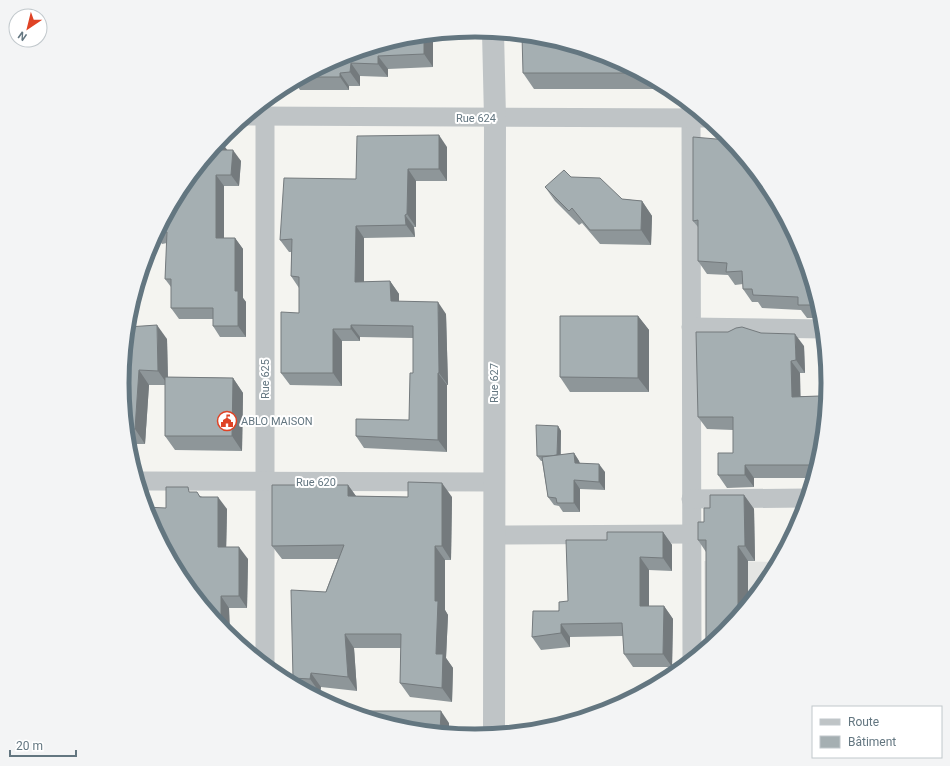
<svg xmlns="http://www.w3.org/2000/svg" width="950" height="766" font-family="Roboto,sans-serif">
  <rect width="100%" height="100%" fill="#f4f4f0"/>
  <path fill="#e4e5e3" d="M704,561l74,1 -10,17 -44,54 -19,16z"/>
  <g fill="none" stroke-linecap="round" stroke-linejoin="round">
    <g stroke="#bfc4c6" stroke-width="19">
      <path d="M691,106l1,554"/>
      <path d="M246,116l460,2"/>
      <path d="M265,117v548"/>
      <path d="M691,327l132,2"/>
      <path d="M138,481l356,1"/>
      <path d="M691,499l116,-1"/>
      <path d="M494,535l197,-1"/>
    </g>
    <path stroke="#bfc4c6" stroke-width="22" d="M493,32l2,86 -1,616"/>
  </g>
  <g fill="#8e9699">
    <path d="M433,34v33l-45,2v8l-28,-1v10h-11v4h-49l-6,-9 46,-24z"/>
    <path d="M610,57l55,29v3h-131l-11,-16z"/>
    <path d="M693,137l108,111 20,66 1,4h-15l-6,-8 -39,-2 -4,-6h-6l-9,-13v-5l-8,1 -7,-10 -21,-1 -9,-13v-34l-5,-6z"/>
    <path d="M447,147v34h-31v46h-2l1,10 -51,1v44l26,-1 9,13v8l47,12 2,71h-1v67l-83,-4 -8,-12 53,-16 4,-47v-35l-53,-1v4h-18v45l-52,-1 -9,-12 18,-60v-25l-8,-12v-24h-2l-9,-12 76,-61z"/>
    <path d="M228,150l13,11 -2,25h-15v52h11l8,11v49l3,4v35h-26l-7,-11v-7h-34l-8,-11v-21l-6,-8 2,-36 -5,1 -2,-3 -8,1 30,-55z"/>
    <path d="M571,177l51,22 20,2 10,15 -1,29 -51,-1 -18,-21 -3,2 -24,-24 -10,-14z"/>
    <path d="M638,316l11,14v62h-79l-10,-15z"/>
    <path d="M167,339l1,38 65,1 10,15 -1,58 -67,-1 -10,-14v-51h-16l-4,59h-17l-6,-61z"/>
    <path d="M804,346l1,27h-5v23h19l2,3v53l-8,26h-59v9l-27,1 -9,-13 15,-22v-23l-26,-1 -9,-12z"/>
    <path d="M558,426l3,5v24l13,-2 5,8 1,2 25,9v18l-25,-1v23h-17l-4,-6 -5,-1 -6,-8 -6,-36h-1l-4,-5z"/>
    <path d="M348,485l8,11 52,1h44l-1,63h-6v50l3,5 -2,43 7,10 -1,34 -42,-5 -10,-14 1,-35h-47l3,43 -36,-4 -1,6h-10l-12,-6 -5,-9 45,-119h-56l-10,-13z"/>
    <path d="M192,492l35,17 -1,38 22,12 -1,49h-18l1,28 -64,-128z"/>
    <path d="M744,495l10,14 1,52h-7v43l-24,29 -15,13 -3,-5v-89l-8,-12 6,-18 6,-14z"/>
    <path d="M663,532l9,13v26l-23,-1v36h15l9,13 -1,48h-39l-9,-13 -1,-18 -53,1v10l-29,3 -9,-13 36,-36 39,-61z"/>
  </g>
  <g fill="#747a7d">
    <path d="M433,34v33l-9,-13v-19z"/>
    <path d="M378,56l10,13v8l-10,-13z"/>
    <path d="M351,63l9,13v10l-10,-14z"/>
    <path d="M340,73l9,13v4l-9,-13z"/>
    <path d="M661,84l4,2v3z"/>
    <path d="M439,135l8,12v34l-8,-12z"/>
    <path d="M220,140l8,11 -8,-1z"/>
    <path d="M233,150l8,11 -2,25 -8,-11z"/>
    <path d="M408,169l8,12v46l-9,-13z"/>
    <path d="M216,175l8,11v63l-8,-11z"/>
    <path d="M642,201l10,15 -1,29 -10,-15z"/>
    <path d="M405,215l9,12 1,10 -9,-12z"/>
    <path d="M356,226l8,12v56l-9,-12z"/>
    <path d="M235,238l8,11v49l3,4v35l-8,-11 -3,-35z"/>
    <path d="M390,281l9,13v20l-8,-13z"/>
    <path d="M438,302l8,12 2,71 -9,-12z"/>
    <path d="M638,316l11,14v62l-11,-14z"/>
    <path d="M157,325l10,14 1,46 -10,-14z"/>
    <path d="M351,325l9,12v4l-9,-12z"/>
    <path d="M333,329l9,12v45l-9,-13z"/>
    <path d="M795,334l9,12 1,27 -9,-13z"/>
    <path d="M791,361l9,12 1,37 -9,-13z"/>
    <path d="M139,370l10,15 -4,59 -10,-15z"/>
    <path d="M438,373l9,12v67l-9,-12z"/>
    <path d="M233,378l10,15 -1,58 -10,-15z"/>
    <path d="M558,426l3,5 -1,30 -3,-5z"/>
    <path d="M574,453l5,8 2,10 -6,-8z"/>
    <path d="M599,464l6,8v18l-6,-8z"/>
    <path d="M745,465l9,13v9l-9,-12z"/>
    <path d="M574,480l6,9v23l-6,-9z"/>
    <path d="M442,483l10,14 -1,63 -9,-14z"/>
    <path d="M348,485l10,14 -10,-3z"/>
    <path d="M744,495l10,14 1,52 -10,-15z"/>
    <path d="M218,497l9,12 -1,50 -8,-12z"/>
    <path d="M663,532l9,13v26l-9,-13z"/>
    <path d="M435,546l10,14v50l3,5 -2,43 7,10 -1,34 -10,-14 -6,-34 -1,-53z"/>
    <path d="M738,546l10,15v43l-10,12z"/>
    <path d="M239,547l9,12 -1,49 -8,-12z"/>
    <path d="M640,557l9,13v50l-9,-14z"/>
    <path d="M221,596l8,12 1,28 -5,-4 -4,-4z"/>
    <path d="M664,606l9,13 -1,48 -9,-13z"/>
    <path d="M561,624l9,13v10l-9,-14z"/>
    <path d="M345,634l9,14 3,43 -9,-14z"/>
    <path d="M311,673l10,14 -1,6 -10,-14z"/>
    <path d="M306,687l4,6 -4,-2z"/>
    <path d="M441,711l8,12v10h-9z"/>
  </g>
  <g fill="#a5afb2" stroke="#747a7d">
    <path d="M424,35v19l-46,2v8l-27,-1 -1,9 -10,1v4h-37l37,-20 66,-20z"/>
    <path d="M522,35l22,2 66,20 30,16h-117z"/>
    <path d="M439,135v34h-31l-1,45 -2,1 1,10 -50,1 -1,56 35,-1 1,20 47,1 1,71h-1v67l-82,-4v-17l53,1 1,-47h3v-47l-62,-1v4h-18v44h-52v-61l18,1v-36l-8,-1 1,-37 -12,1 4,-62 72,1 1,-43z"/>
    <path d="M693,137l35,3v-3l41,50 32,61 18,59 -4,-2h-17v-8l-45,-2 -1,-6h-9l-1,-18 -16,1 1,-9 -29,-2v-41l-5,1z"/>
    <path d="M220,140v10h13l-2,25h-15v63h19v53h3v35h-25v-18h-42v-29h-6l2,-47h-10l25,-45z"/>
    <path d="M564,170l7,7 29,1 22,21 20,2 -1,29h-51l-18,-22 -3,3 -24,-24z"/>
    <path d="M560,316h78v62l-78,-1z"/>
    <path d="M157,325l1,46 -19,-1 -4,59 -8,1 -5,-47 6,-56z"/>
    <path d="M742,327l19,6 34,1 1,26 -5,1 1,36 27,-1v3l8,-1 -6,54 -4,13h-72v10h-27v-22h15v-36h-35l-2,-85h32l8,-4z"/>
    <path d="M165,377l68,1 -1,58h-67z"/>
    <path d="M536,425l22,1 -1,29 -7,1h-13z"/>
    <path d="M574,453l1,10 24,1v18l-25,-2v23h-17l-1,-5 -8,-1 -6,-40z"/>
    <path d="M408,482l34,1v63h-7v55h3l-2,53h7l-1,34 -42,-5 1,-49h-56l3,43 -37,-4 -1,6 -17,-1 -2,-88 35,2 18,-47 -72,1v-61h76v11l60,1z"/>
    <path d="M166,487h22l1,5h8l3,5h18v50h21v49h-18v32l-40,-49 -32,-61 -4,-11 21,1z"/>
    <path d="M710,495h34l1,51h-7v70l-14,17 -10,8h-8v-101h-8v-18h6v-14h6z"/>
    <path d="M607,532h56v26l-23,-1v49h24l-1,48h-39l-2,-31 -61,1v9l-29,4 1,-26h26v-9l9,-1 -2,-61h41z"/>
    <path d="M298,687h8v4z"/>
    <path d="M358,711h83l-1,22 -34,-4 -48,-14z"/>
  </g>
  <defs>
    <symbol id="civic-ring" viewBox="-11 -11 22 22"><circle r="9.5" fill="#fff" stroke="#df4325" stroke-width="1.5"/><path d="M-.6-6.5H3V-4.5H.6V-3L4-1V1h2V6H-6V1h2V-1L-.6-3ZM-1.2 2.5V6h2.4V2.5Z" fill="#df4325"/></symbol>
  </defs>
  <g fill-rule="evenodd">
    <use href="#civic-ring" x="216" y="410" width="22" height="22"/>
  </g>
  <g text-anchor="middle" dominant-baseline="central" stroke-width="4" stroke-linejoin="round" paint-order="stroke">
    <g font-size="11" fill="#637680" stroke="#fff">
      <text x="476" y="118">Rue 624</text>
      <text transform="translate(265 379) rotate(-90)">Rue 625</text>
      <text transform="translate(494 383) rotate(-90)">Rue 627</text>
      <text x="316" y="482">Rue 620</text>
    </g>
    <g font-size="11" fill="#637680" stroke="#fff" text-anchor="start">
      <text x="241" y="421">ABLO MAISON</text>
    </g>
  </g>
  <path d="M0 0H950V766H0ZM129 383a346 346 0 1 1 692 0a346 346 0 1 1-692 0Z" fill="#f3f4f5" fill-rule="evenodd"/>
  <path fill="none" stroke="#637680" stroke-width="5" d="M129 383a346 346 0 1 1 692 0a346 346 0 1 1-692 0Z"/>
  <rect x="812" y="706" width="130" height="52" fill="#ffffff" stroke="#c1c8cc"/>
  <rect x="820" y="719" width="20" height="6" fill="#bfc4c6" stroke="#c1c8cc"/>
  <text x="848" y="726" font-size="12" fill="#637680">Route</text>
  <rect x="820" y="736" width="20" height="12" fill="#a5afb2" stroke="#c1c8cc"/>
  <text x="848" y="746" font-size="12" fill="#637680">Bâtiment</text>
  <g transform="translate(28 28) rotate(215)"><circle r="19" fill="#ffffff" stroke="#c1c8cc"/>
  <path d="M0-3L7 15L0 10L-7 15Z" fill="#df4325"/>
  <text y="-6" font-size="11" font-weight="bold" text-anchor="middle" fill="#637680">N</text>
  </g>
  <path d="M10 750v6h66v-6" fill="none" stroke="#637680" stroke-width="2"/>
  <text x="16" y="750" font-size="12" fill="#637680" stroke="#ffffff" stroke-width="3" paint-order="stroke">20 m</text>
</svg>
